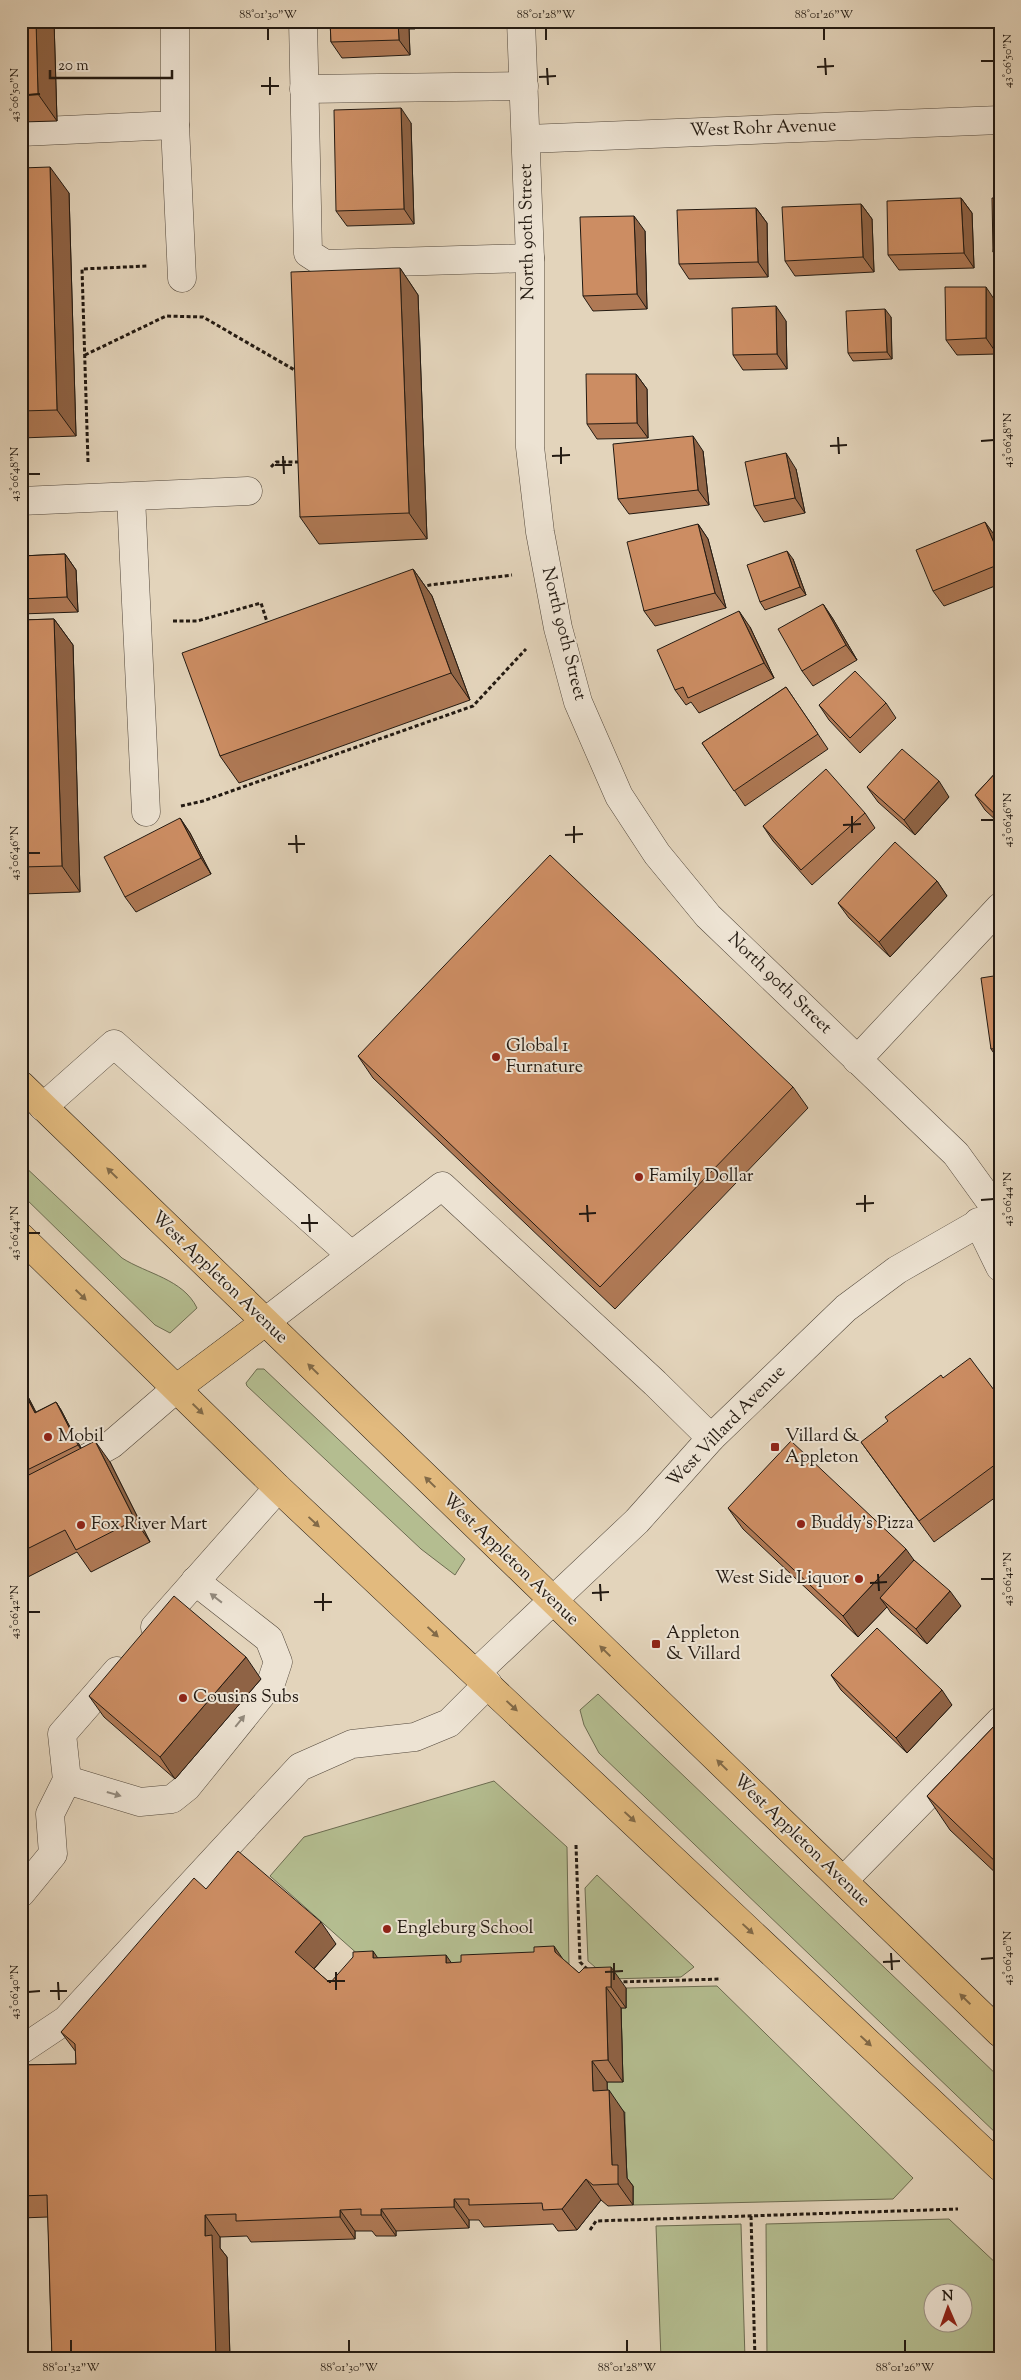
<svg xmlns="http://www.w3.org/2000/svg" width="1021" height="2380" font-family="'Sorts Mill Goudy',serif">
  <rect width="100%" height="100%" fill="#e3d4bb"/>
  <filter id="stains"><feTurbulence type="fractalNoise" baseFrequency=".004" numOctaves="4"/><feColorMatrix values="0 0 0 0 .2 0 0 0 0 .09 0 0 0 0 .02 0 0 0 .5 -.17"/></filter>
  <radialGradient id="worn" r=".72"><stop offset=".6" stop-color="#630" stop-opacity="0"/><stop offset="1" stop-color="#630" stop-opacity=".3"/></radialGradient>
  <g fill="#b4bd90" stroke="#6c6c51" fill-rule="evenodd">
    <path d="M21,1163l101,95c25,16 61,21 75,50l-27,25 -15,-8 -134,-131z"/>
    <path d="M257,1369h7l201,190 -10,16 -34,-26 -174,-163 -1,-3z"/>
    <path d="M598,1694l402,384v59l-401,-384 -15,-28 -4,-15z"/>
    <path d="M494,1781l73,66 2,121 -190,5 -109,-97 34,-39z"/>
    <path d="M597,1875l97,92 -13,10 -72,2 -21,-18 -3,-73z"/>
    <path d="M717,1986l196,192 -20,21 -260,6v-19h-6l-2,-74h-17l-1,-30h16l-2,-74h5v-20z"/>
    <path d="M949,2219l51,48v92h-233l-1,-135zM934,2292h30v30h-30z"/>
    <path d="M741,2224l4,135h-84l-5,-133z"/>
  </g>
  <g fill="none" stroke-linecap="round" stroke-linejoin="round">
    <defs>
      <g id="minor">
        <path d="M303,21l5,232 17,11 205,-6"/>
        <path d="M521,21l9,237v189l10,85 18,96 20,74 41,94 38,58 51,62 248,238 42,58"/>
        <path d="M304,89l220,-3"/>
        <path d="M175,125l7,153"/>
        <path d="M21,132l154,-7v-104"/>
        <path d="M527,139l473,-19"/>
        <path d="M131,497l15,315"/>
        <path d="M21,501l227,-10"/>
        <path d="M857,1060l143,-153"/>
        <path d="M43,1107l71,-63 237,211"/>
        <path d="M978,1222l22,45"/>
        <path d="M265,1322l177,-136 213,197 56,55"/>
        <path d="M21,1495l91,-51 65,-56"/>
        <path d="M155,1627l123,-139"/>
        <path d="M477,1672l160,-151 74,-83 135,-130 51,-38 103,-59"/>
        <path d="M67,1780l73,22 32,-3 15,-12 84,-104 7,-21 -9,-23 -74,-58"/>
        <path d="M843,1881l157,-160"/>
        <path d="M21,1893l32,-39 -3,-40 17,-34 -5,-46 55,-63"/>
        <path d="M21,2050l45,-30 234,-253 52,-23 63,-7 34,-14 39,-39"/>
      </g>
      <g id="major">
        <path d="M21,1085l979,948"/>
        <path d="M21,1237l257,251 722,679"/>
        <path d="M177,1388l88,-66"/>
      </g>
    </defs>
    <use href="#minor" stroke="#53483c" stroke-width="29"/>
    <use href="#major" stroke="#231a12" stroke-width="29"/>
    <g stroke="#231a12" stroke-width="3" stroke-dasharray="4 2.5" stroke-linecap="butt">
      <path d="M85,355l81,-39 37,1 95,55"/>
      <path d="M88,462l-6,-193 65,-3"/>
      <path d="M271,467l5,-5h25"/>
      <path d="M421,587l9,-2 82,-10"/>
      <path d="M173,621h24l64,-18 7,22"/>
      <path d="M181,806l22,-5 270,-95 53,-57"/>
      <path d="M576,1845l4,117 7,7"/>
      <path d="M617,1982l104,-3"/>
      <path d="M751,2216l4,143"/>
      <path d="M590,2230l6,-9 362,-12"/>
    </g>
    <use href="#minor" stroke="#ede3d3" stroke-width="28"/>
    <use href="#major" stroke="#e2ba7e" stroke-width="28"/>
  </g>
  <g fill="#af7955" stroke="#231a12">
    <path d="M21,21h33l3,100 -36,1z"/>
    <path d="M330,21h85v8h-6l1,26 -68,3 -11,-16z"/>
    <path d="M582,21h57v5l-53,2z"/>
    <path d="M676,21h81v1l-78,3z"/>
    <path d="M411,123l3,101 -67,2 -11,-15z"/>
    <path d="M21,168l48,25 7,243 -55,2z"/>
    <path d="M961,198l11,15 2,55 -75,2 -11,-15z"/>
    <path d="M1000,198v63l-7,-9z"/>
    <path d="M861,204l11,15 2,53 -79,4 -10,-15z"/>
    <path d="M756,208l11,15 1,54 -79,2 -10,-15z"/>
    <path d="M645,231l2,78 -54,2 -10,-15z"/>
    <path d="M400,268l18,27 9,244 -108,5 -19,-27z"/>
    <path d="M996,302l1,52 -40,1 -11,-15z"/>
    <path d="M891,317l1,42 -39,2 -5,-8z"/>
    <path d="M786,321l1,48 -44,1 -10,-15z"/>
    <path d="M636,374l11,15 1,49 -51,1 -10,-15z"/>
    <path d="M703,451l6,54 -80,9 -11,-15z"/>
    <path d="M796,469l9,44 -41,9 -10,-16z"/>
    <path d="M698,524l10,15 18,69 -71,18 -11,-15z"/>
    <path d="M996,537l4,9v38l-56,22 -11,-15z"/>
    <path d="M65,554l11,16 2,42 -57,2v-58z"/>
    <path d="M793,559l13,36 -41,15 -5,-8z"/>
    <path d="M413,569l19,27 38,104 -231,83 -19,-27z"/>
    <path d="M823,604l10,15 24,41 -44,26 -11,-15z"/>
    <path d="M54,619l19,26 7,247 -59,2v-274z"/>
    <path d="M750,627l24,51 -75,35 -8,-11 -5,3 -11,-15z"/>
    <path d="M786,687l42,62 -83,57 -43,-63z"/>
    <path d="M886,703l10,15 -36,35 -31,-33 -10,-15z"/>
    <path d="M1000,768v56l-15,-14 -10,-15z"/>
    <path d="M867,787l82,10 -34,38 -37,-33z"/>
    <path d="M865,813l10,15 -63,57 -39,-44 -10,-15z"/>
    <path d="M180,818l10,15 21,41 -75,38 -11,-15z"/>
    <path d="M937,881l10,15 -57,61 -41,-39 -11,-15z"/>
    <path d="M1000,975v87l-9,-13z"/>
    <path d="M358,1056l435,31 15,21 -193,201 -242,-231z"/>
    <path d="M21,1383l15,29 20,-10 5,8 20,38 29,14 40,80 -59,30 -14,-20 -55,28 -1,-1z"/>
    <path d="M1000,1398v96l-66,48 -73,-100z"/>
    <path d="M728,1508l186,52 47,46 -34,38 -36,-31 -4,-6 -29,30 -115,-108z"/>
    <path d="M831,1675l121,30 -45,48 -66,-63z"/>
    <path d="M261,1679l-86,100 -71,-62 -15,-21z"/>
    <path d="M1000,1720v157l-50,-47 -23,-34z"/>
    <path d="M206,1889l130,55 -22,25 16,14 48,-25 73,5 114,-2 14,12 47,15v20h-5l2,74h-16v9l17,21 3,66 6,8v19l-25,1 -7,-6 -24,30 -19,1 -5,-7 -69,3 -5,-7h-10v8l-73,3v5h-20l-4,-5h-17v8l-104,3 -4,-6 -27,1v11l7,9 3,102h-178l-4,-142 -27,1v-153l55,-1v-12l-15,-20z"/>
  </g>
  <g fill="#8f6345" stroke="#231a12">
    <path d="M36,21h18l3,100 -19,-27z"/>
    <path d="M398,21h5l6,8 1,26 -11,-15z"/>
    <path d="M410,21h5v8z"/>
    <path d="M401,108l10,15 3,101 -10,-15z"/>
    <path d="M50,167l19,26 7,243 -19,-26z"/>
    <path d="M961,198l11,15 2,55 -10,-15z"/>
    <path d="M861,204l11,15 2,53 -11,-15z"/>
    <path d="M756,208l11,15 1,54 -10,-15z"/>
    <path d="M634,216l11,15 2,78 -10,-15z"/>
    <path d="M400,268l18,27 9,244 -18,-26z"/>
    <path d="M986,287l10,15 1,52 -11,-16z"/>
    <path d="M776,306l10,15 1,48 -10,-15z"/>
    <path d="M885,309l6,8 1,42 -5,-7z"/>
    <path d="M636,374l11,15 1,49 -11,-15z"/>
    <path d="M693,436l10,15 6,54 -11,-15z"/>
    <path d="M786,453l10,16 9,44 -10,-15z"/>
    <path d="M985,522l11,15 4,9v11z"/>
    <path d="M698,524l10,15 18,69 -11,-15z"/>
    <path d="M787,551l6,8 13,36 -6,-8z"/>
    <path d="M65,554l11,16 2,42 -11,-15z"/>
    <path d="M413,569l19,27 38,104 -19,-27z"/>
    <path d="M823,604l10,15 24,41 -11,-15z"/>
    <path d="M739,611l11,16 24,51 -10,-15z"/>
    <path d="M54,619l19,26 7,247 -18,-26z"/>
    <path d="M939,781l10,16 -34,38 -11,-15z"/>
    <path d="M180,818l10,15 21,41 -10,-16z"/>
    <path d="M937,881l10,15 -57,61 -11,-15z"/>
    <path d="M21,1383l19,38 -5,-8 -14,-27z"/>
    <path d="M56,1402l5,8 22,42 -5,-7z"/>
    <path d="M95,1441l15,21 40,80 -15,-22z"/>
    <path d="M906,1549l15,21 -41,28 7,9 -29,30 -15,-21z"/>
    <path d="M950,1591l11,15 -34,38 -11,-15z"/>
    <path d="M246,1657l15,22 -86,100 -15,-22z"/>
    <path d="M942,1690l10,15 -45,48 -11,-15z"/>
    <path d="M321,1922l15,22 -26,29 -15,-21z"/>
    <path d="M554,1946l15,22 -14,-16z"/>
    <path d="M373,1951l15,22 -15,-15z"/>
    <path d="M446,1955l15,22 -15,-14z"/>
    <path d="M611,1967l15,21v20l-15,-21z"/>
    <path d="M606,1987l15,21 2,74 -15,-22z"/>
    <path d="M592,2061l15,21 1,30 -15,-21z"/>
    <path d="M609,2090l15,22 3,66 6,8v19l-15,-21 -6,-19z"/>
    <path d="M586,2179l15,21 -24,30 -15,-21z"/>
    <path d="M454,2199l15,21v8l-15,-21z"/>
    <path d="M381,2209l15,22v5l-15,-21z"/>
    <path d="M340,2210l15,21v8l-15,-22z"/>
    <path d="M205,2215l15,22v11l7,9 3,102h-14l-11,-123z"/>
  </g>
  <g fill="#cc8d63" stroke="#231a12">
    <path d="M21,21h15l2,73 -17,1z"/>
    <path d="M330,21h68l1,19 -68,2z"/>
    <path d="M401,108l3,101 -68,2 -2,-101z"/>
    <path d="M50,167l7,243 -36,1v-243z"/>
    <path d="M961,198l3,55 -76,2 -1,-54z"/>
    <path d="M992,198h8v53l-7,1z"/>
    <path d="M861,204l2,53 -78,4 -3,-54z"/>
    <path d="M756,208l2,54 -79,2 -2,-54z"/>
    <path d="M634,216l3,78 -54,2 -3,-79z"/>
    <path d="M400,268l9,245 -109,4 -9,-245z"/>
    <path d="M945,287h41v51l-40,2z"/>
    <path d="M776,306l1,48 -44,1 -1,-47z"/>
    <path d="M885,309l2,43 -39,1 -2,-42z"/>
    <path d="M586,374h50l1,49 -50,1z"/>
    <path d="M693,436l5,54 -80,9 -5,-55z"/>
    <path d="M786,453l9,45 -41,8 -9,-44z"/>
    <path d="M985,522l15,35v7l-67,27 -17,-41z"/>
    <path d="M698,524l17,69 -71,18 -17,-69z"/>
    <path d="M787,551l13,36 -40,15 -13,-37z"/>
    <path d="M65,554l2,43 -46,2v-43z"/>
    <path d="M413,569l38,104 -231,83 -38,-103z"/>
    <path d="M823,604l23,41 -44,26 -24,-42z"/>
    <path d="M739,611l25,52 -76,35 -5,-11 -8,3 -18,-40z"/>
    <path d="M54,619l8,247 -41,1v-247z"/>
    <path d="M855,671l31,32 -36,35 -31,-33z"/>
    <path d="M786,687l32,47 -84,57 -32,-48z"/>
    <path d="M902,749l37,32 -35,39 -37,-33z"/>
    <path d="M1000,768v51l-25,-24z"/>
    <path d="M826,769l39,44 -64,57 -38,-44z"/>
    <path d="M180,818l21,40 -76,39 -21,-40z"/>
    <path d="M895,842l42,39 -58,61 -41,-39z"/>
    <path d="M550,855l243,232 -193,200 -242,-231z"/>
    <path d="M1000,975v73l-9,1 -10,-71z"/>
    <path d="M970,1358l30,40v63l-81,60 -58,-79 27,-21 -3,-4 56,-42 2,3z"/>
    <path d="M21,1386l14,27 21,-11 22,43 -57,28z"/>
    <path d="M95,1441l40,79 -59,30 -11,-20 -44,22v-73z"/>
    <path d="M791,1441l115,108 -63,67 -115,-108z"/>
    <path d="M914,1560l36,31 -34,38 -36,-31z"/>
    <path d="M174,1596l72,61 -86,100 -71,-61z"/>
    <path d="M877,1628l65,62 -46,48 -65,-63z"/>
    <path d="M1000,1720v146l-73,-70z"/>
    <path d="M238,1851l83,71 -26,30 35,31 23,-26v-5l20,-1v7l73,-3v8l15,-1v-7l73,-3v-5l20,-1 1,6 24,21 5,-5 27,-1v20h-5l2,73 -16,1 1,30 16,-1 3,75h6v19l-25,1 -7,-6 -24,30 -19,1 -1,-7 -73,2v-6h-15v8l-73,2v6h-20v-6l-21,1v7l-104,4v-7l-31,1v21l7,-1 4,124h-164l-5,-164 -26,1v-131l55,-1 -1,-20 -14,-12 133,-154 12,11z"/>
  </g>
  <defs><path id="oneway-solid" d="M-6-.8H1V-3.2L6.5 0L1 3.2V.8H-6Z" transform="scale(1.25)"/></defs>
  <g fill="#826a48">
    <use href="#oneway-solid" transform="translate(112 1173) rotate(-136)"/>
    <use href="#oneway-solid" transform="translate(81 1295) rotate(44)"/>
    <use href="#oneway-solid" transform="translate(313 1369) rotate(-136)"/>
    <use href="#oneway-solid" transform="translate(198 1409) rotate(44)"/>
    <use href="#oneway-solid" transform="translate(430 1482) rotate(-136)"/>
    <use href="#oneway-solid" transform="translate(314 1522) rotate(43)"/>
    <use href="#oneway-solid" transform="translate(433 1632) rotate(43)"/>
    <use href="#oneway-solid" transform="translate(605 1651) rotate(-136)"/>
    <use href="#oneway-solid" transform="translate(512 1706) rotate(43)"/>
    <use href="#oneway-solid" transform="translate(722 1765) rotate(-136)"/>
    <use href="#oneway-solid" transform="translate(630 1817) rotate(43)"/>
    <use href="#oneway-solid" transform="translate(748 1929) rotate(43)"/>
    <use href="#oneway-solid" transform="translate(965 1999) rotate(-136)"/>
    <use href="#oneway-solid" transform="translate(866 2041) rotate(43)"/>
  </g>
  <g fill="#92897c">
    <use href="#oneway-solid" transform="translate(216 1598) rotate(-142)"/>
    <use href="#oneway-solid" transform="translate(240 1721) rotate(-51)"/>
    <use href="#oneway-solid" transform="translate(114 1794) rotate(16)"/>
  </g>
  <path fill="none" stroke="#231a12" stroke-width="2" d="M268,28v12M546,28v12M824,28v12M825,58l1,17M981,61h13M817,67l17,-1M547,68l1,17M270,77v18M539,77l17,-1M261,86h18M28,95l12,-1M838,437l1,17M981,441l13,-1M830,446l17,-1M561,447v17M283,456l1,18M552,456l18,-1M275,465h17M28,474h12M852,816v17M981,820h13M843,825l18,-1M574,826v17M296,835l1,18M565,835l18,-1M288,844h17M28,853h12M865,1195v17M981,1200l13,-1M856,1204l18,-1M587,1205l1,17M309,1214l1,18M579,1214l17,-1M301,1223h17M28,1233h12M878,1574l1,17M981,1579h13M870,1583l17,-1M600,1584l1,17M323,1593v18M592,1593l17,-1M314,1602h18M28,1612h12M891,1953l1,17M981,1959l13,-1M883,1962l17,-1M614,1963v17M336,1972v18M605,1972l18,-1M327,1981h18M58,1982l1,18M50,1991h17M28,1992l12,-1M71,2340v12M349,2340v12M627,2340v12M905,2340v12"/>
  <g fill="#8f2418" stroke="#ede3d3" stroke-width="2">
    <circle cx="496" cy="1057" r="5"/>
    <circle cx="639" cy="1177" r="5"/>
    <circle cx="48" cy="1437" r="5"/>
    <rect x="770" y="1442" width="10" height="10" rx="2.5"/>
    <circle cx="801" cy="1524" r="5"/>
    <circle cx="81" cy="1525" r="5"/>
    <circle cx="859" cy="1579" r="5"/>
    <rect x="651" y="1639" width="10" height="10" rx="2.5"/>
    <circle cx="183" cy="1698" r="5"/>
    <circle cx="387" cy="1929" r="5"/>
  </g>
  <g text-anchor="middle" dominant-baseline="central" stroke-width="4" stroke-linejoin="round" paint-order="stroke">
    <g font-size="18" fill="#231a12" stroke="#ede3d3">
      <text transform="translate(763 129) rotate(-2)">West Rohr Avenue</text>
      <text transform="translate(528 232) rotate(-91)">North 90th Street</text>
      <text transform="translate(563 634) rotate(76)">North 90th Street</text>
      <text transform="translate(779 984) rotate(44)">North 90th Street</text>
      <text transform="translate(219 1278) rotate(44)">West Appleton Avenue</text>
      <text transform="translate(727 1427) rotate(-46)">West Villard Avenue</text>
      <text transform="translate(510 1560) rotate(44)">West Appleton Avenue</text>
      <text transform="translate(801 1841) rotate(44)">West Appleton Avenue</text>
    </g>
    <g font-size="18" fill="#231a12" stroke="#ede3d3" text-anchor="start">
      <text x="506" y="1047">Global 1<tspan x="506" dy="21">Furnature</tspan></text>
      <text x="649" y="1177">Family Dollar</text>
      <text x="58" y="1437">Mobil</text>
      <text x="785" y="1437">Villard &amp;<tspan x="785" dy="21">Appleton</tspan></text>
      <text x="811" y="1524">Buddy's Pizza</text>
      <text x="91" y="1525">Fox River Mart</text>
      <text x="849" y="1579" text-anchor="end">West Side Liquor</text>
      <text x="666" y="1634">Appleton<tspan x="666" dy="21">&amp; Villard</tspan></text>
      <text x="193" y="1698">Cousins Subs</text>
      <text x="397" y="1929">Engleburg School</text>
    </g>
  </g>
  <rect width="1021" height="2380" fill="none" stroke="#e3d4bb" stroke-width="55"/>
  <g transform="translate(948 2308) rotate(358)"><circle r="24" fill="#ede3d3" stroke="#9c9386"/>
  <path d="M0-4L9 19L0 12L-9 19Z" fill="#8f2418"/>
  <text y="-8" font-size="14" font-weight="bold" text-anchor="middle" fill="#231a12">N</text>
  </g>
  <path d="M50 70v8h122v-8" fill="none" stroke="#231a12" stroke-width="2.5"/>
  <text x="58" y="70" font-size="15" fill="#231a12" stroke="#ede3d3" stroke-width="4" paint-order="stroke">20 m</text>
  <rect x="28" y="28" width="966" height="2324" fill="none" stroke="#231a12" stroke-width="2"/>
  <g font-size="12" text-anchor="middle" fill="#231a12">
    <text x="268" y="18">88°01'30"W</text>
    <text x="546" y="18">88°01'28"W</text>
    <text x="824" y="18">88°01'26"W</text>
    <text transform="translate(1007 61) rotate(-90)" y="4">43°06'50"N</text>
    <text transform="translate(14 95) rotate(-90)" y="4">43°06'50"N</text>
    <text transform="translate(1007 440) rotate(-90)" y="4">43°06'48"N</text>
    <text transform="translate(14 474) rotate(-90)" y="4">43°06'48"N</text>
    <text transform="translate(1007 820) rotate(-90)" y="4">43°06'46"N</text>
    <text transform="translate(14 853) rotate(-90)" y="4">43°06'46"N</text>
    <text transform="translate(1007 1199) rotate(-90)" y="4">43°06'44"N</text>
    <text transform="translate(14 1233) rotate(-90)" y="4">43°06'44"N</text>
    <text transform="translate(1007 1579) rotate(-90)" y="4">43°06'42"N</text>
    <text transform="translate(14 1612) rotate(-90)" y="4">43°06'42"N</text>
    <text transform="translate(1007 1958) rotate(-90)" y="4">43°06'40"N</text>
    <text transform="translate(14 1992) rotate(-90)" y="4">43°06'40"N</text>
    <text x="71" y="2371">88°01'32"W</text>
    <text x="349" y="2371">88°01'30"W</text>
    <text x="627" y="2371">88°01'28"W</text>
    <text x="905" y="2371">88°01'26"W</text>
  </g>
  <rect width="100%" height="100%" filter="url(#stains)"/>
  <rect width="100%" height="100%" fill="url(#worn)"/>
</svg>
